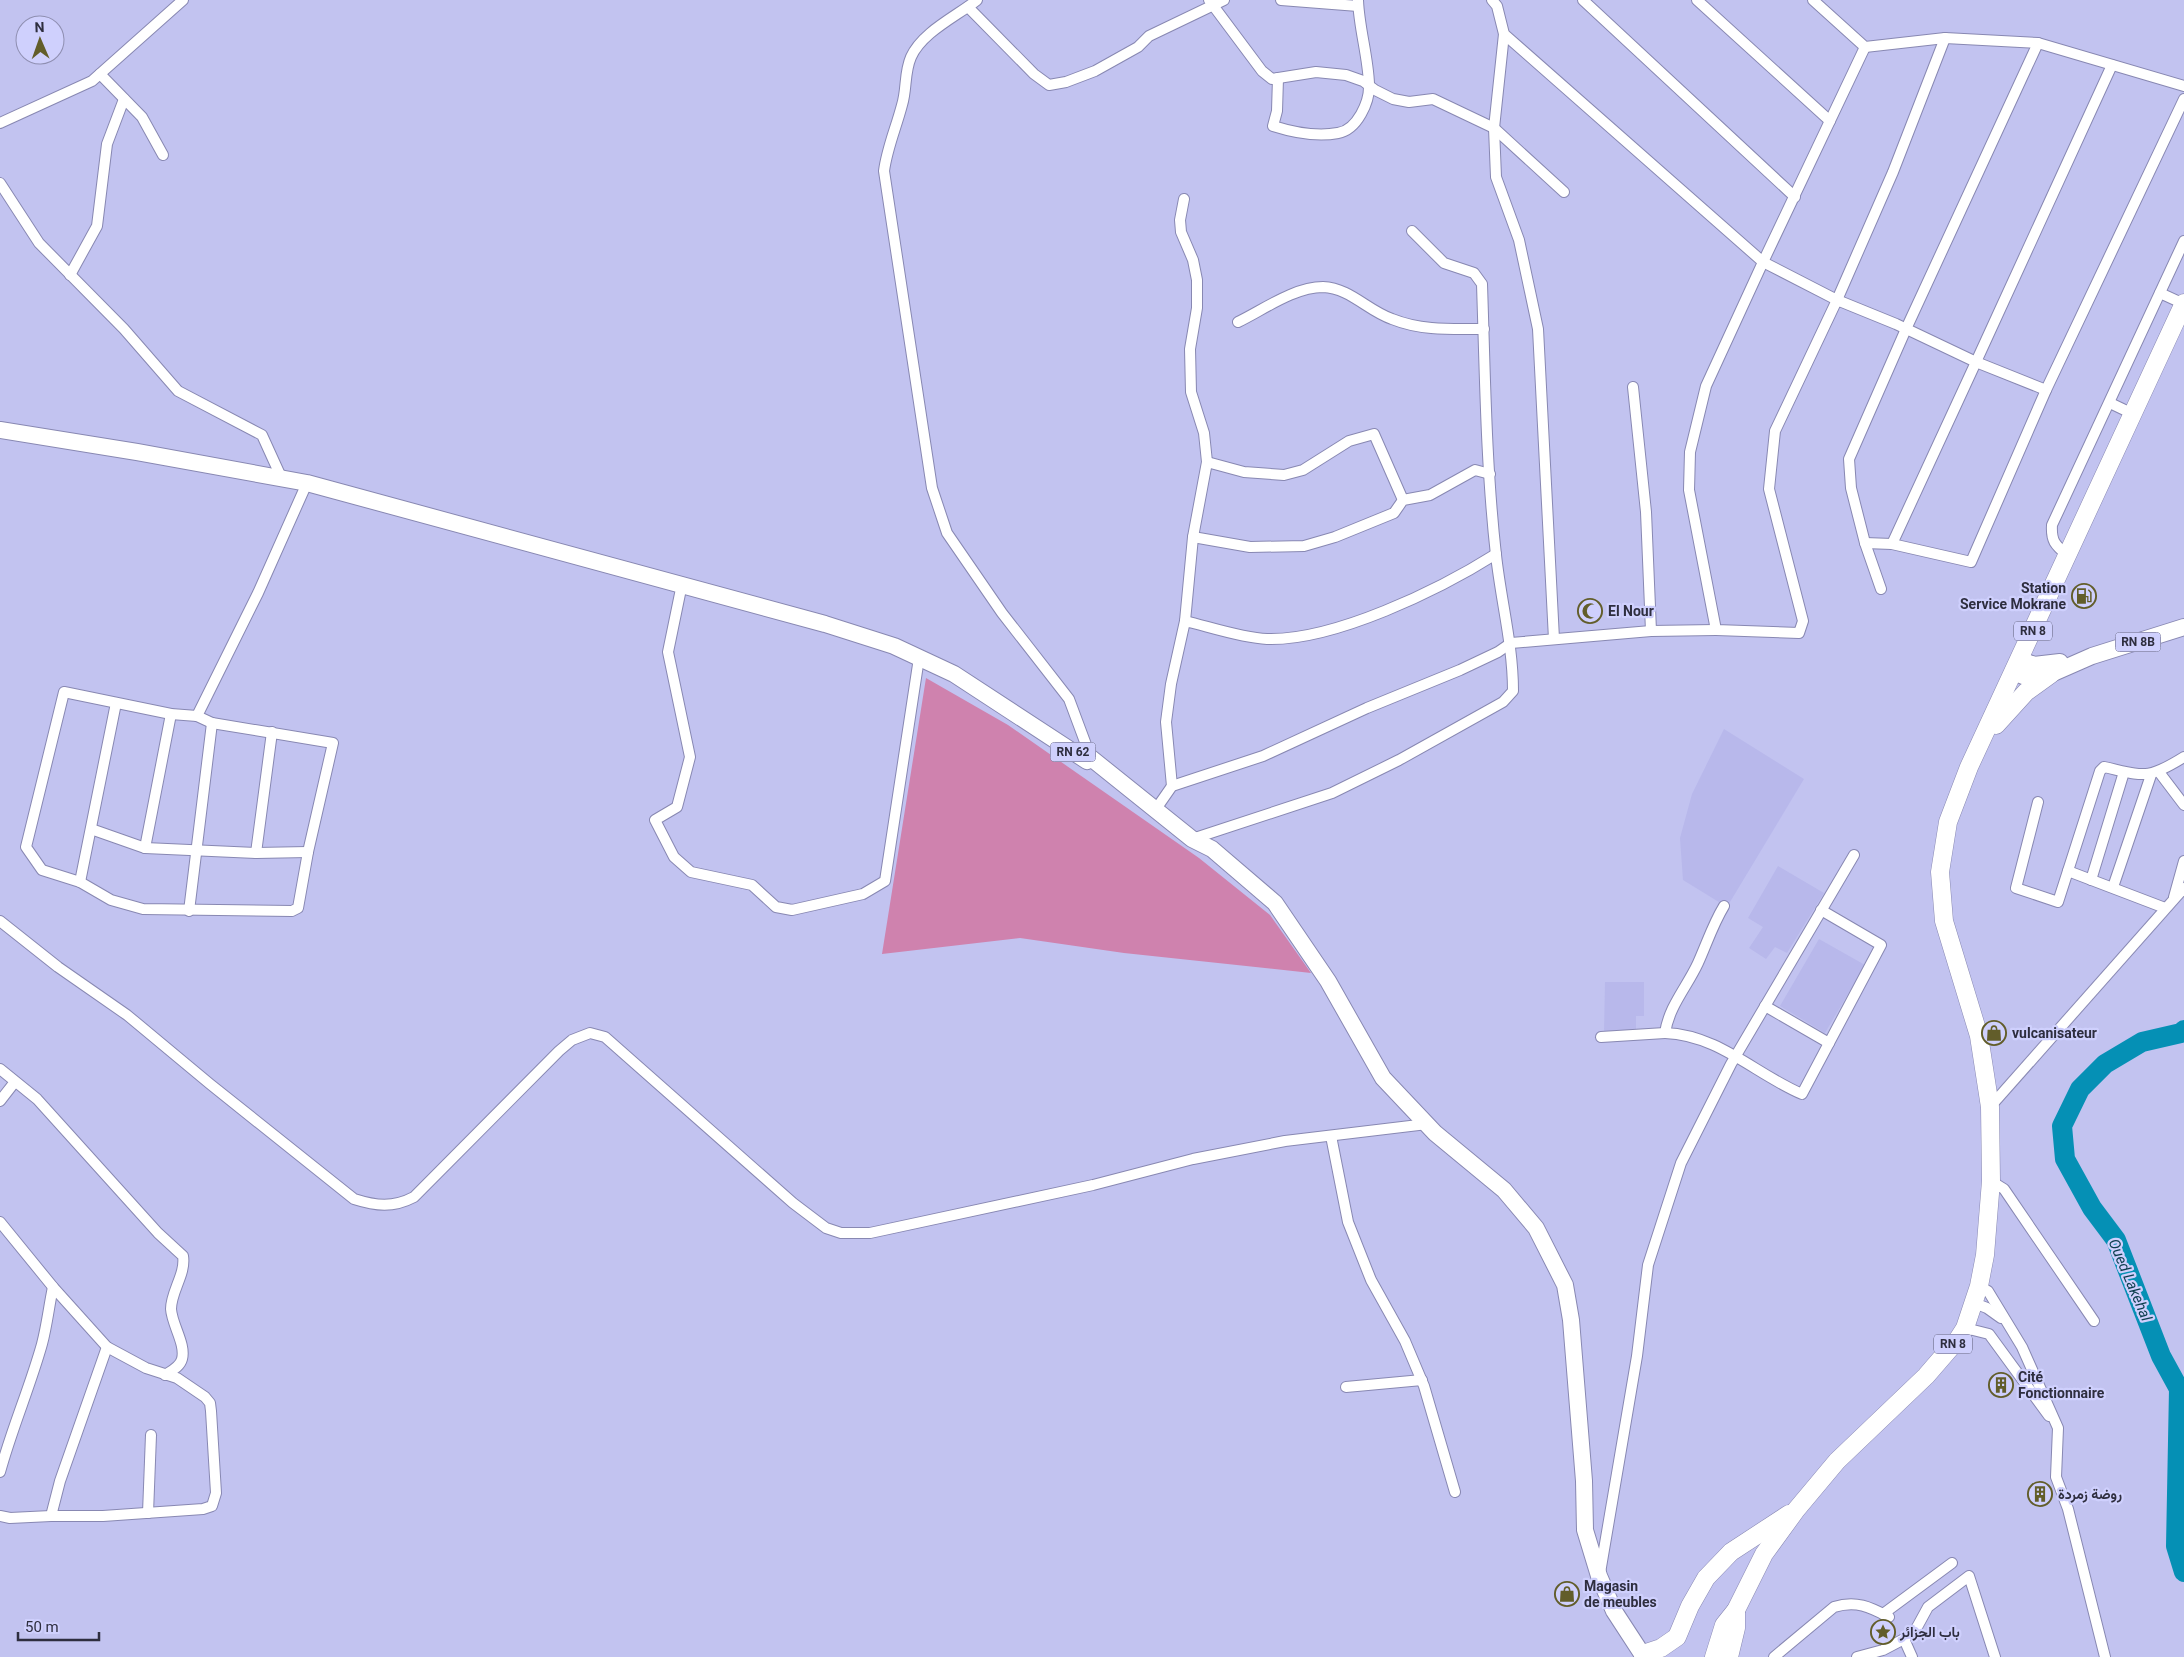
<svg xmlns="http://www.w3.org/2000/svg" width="2184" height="1657" font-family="Roboto,Vazirmatn,sans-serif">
  <rect width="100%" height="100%" fill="#c2c3f0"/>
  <g fill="#b8b8eb">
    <path d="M1724,729l80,50 -77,128 -44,-27 -3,-42 12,-44z"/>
    <path d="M1778,866l46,27 -37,60 -12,-6 -9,12 -17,-11 14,-21 -15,-9z"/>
    <path d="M1819,939l46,26 -40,68 -45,-27z"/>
    <path d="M1605,982h39v34h-8v17h-32z"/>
  </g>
  <path fill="#cf82ae" d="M926,678l82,47 191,133 71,57 41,58 -187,-20 -104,-15 -138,16z"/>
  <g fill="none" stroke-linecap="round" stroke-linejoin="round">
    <path stroke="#0590b5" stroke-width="20" d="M2184,1030l-3,3 -39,9 -37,22 -25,25 -18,37 3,33 27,49 24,32 45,116 18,33 -3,157 8,26"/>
    <defs>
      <g id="minor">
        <path d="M977,0c-20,16 -55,32 -66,57 -7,16 -4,32 -9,48 -6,23 -15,43 -18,66l48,317 15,45 55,80 67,86 22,59"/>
        <path d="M1209,0l53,71 10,8 44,-7 30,3 17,6 12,9 18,9 16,3 24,-3 61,29 70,64"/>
        <path d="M1281,0l77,6"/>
        <path d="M1492,0l5,6 7,28 259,228 -57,124 -16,66 -1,38 27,140 83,3 4,-12 -34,-132 6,-58 62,-131 59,24 80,38 -84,182 79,18 75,-172 138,-291"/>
        <path d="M1583,0l212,197"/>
        <path d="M1697,0l133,121"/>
        <path d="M1813,0l52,47 80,-9 93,5 146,43"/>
        <path d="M968,7l66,67 15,11 17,-3 29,-11 43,-24 11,-11 75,-36"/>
        <path d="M1504,34l-10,94 2,49 23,63 19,89 16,310"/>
        <path d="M1865,47l-102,215 74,38 56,-128 52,-134"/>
        <path d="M100,74l42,43 21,38"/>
        <path d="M1278,78l-1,33 -4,15c19,6 45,11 65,7 19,-3 32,-31 31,-49 -1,-28 -10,-56 -11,-84"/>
        <path d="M0,123l92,-42 91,-81"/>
        <path d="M0,183l39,60 85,86 54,62 84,44 20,44"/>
        <path d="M1184,199l-4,21 1,12 12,28 4,20v28l-7,41 1,43 13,41 3,29"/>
        <path d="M70,275l27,-49 10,-82 17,-45"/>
        <path d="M2160,293l24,11"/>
        <path d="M1238,322c25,-12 56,-35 85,-35 27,1 45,24 69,32 30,12 60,10 92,10"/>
        <path d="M1633,387l13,125 5,119"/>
        <path d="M2046,390l-70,-28 136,-297"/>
        <path d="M2110,403l23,11"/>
        <path d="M1193,537l57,10 54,-1 31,-9 59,-24 9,-13 27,-5 45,-25 15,4"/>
        <path d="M1865,543l27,1"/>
        <path d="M2067,555c-12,-10 -16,-14 -15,-30l132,-284"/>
        <path d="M682,584l-14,68 22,105 -13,50 -22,13 19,37 17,15 61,13 24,22 16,3 71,-16 22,-13 34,-223"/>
        <path d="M1881,589l-16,-46 -14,-55 -2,-29 57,-130 132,-286"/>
        <path d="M1185,621l8,-84 14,-75 37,10 40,3 19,-5 46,-29 25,-7 29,66"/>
        <path d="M64,692l107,22 26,2 15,7 121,20 -25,109 -10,56 -6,3 -149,-2 -32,-9 -31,-18 -38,-12 -16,-23z"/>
        <path d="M197,716l61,-123 49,-110"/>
        <path d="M2159,772l25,33"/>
        <path d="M1172,786l-6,-64 5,-38 14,-63c25,6 57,17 82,18 67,2 172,-49 229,-85"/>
        <path d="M2038,802l-22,86 42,14 42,-131 4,-4c41,9 43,13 80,-10"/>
        <path d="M1156,809l16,-23 91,-30 104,-48 93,-38 38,-18 13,-9 140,-12 65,-1"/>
        <path d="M91,829l54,19 111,5 52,-1"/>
        <path d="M1192,839l140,-46 67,-33 104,-58 10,-11c0,-46 -12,-90 -17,-136 -10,-89 -11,-181 -14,-271l-8,-11 -30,-10 -32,-32"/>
        <path d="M145,848l26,-134"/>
        <path d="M256,853l16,-121"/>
        <path d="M2068,871l97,37"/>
        <path d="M2091,880l33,-108"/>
        <path d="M80,882l36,-179"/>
        <path d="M2113,887l38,-112"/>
        <path d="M2174,897l10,-36"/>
        <path d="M1724,906c-11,18 -17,37 -26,57 -11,24 -29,43 -33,70 54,2 90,41 137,61l79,-149 -60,-35"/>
        <path d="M189,911l23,-188"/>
        <path d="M0,921l58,46 69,48 83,69 144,115c22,7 39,9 60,-2l145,-146 13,-11 18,-7 15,4 188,166 33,25 15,5h29l223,-48 100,-26 92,-18 142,-17"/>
        <path d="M1765,1006l64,37"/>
        <path d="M1601,1037l64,-4"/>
        <path d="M0,1069l37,30 121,134 25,23c3,18 -12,35 -12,53 1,16 15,35 11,50 -2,8 -11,12 -17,16"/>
        <path d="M0,1101l14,-18"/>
        <path d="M1990,1107l194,-219"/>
        <path d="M1331,1136l17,86 23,58 34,61 19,45 31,106"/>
        <path d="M1991,1181l13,8 90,132"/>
        <path d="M0,1222l53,65 54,60 39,21 31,10 28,19 5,6 1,8 5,82 -4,13 -9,3 -100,7h-52l-41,2 -10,-2"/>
        <path d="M1979,1286l9,5 34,56 36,81 -2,49 12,32 37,148"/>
        <path d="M1974,1303l13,5 14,10"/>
        <path d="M1965,1328l24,6 60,82"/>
        <path d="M1346,1387l76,-7"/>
        <path d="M0,1472c12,-44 30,-85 42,-128 5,-19 7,-38 11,-57"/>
        <path d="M148,1513l3,-78"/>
        <path d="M51,1516l9,-35 47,-134"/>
        <path d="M1600,1573l37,-217 11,-91 33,-102 50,-99 123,-209"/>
        <path d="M1883,1614l69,-51"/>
        <path d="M1904,1639l8,18"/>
        <path d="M1774,1657l60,-50c22,-7 36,0 55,10"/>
        <path d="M1857,1657l26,-7 21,-11 12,-10 12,-22 41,-31 26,81"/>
      </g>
      <g id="primary">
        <path d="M0,430l137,22 170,31 518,141 69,22 60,28 133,87 4,-3 101,81 20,10 63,54 53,78 55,97 52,55 69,57 32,38 29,57 6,35 13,161 1,49 14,46 15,35 30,46"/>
        <path d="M2019,659l15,6 26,-3"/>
        <path d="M2013,672l13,5 25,-3 41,-18 92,-29"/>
      </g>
      <g id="trunk">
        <path d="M1996,725l30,-33 25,-18"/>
        <path d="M1643,1654l18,-6 16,-11 13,-31 16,-28 25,-26 58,-38"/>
        <path d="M1714,1657l10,-32 12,-15 28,-56 32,-44 41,-49 89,-85 32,-37 7,-11 14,-42 6,-31 6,-74 -1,-74 -11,-71 -35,-115 -4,-49 8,-50 21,-55 215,-464"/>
        <path d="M1729,1657l7,-29v-18"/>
      </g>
    </defs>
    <use href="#minor" stroke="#8888b2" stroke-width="12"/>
    <use href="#primary" stroke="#8888b2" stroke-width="18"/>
    <use href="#trunk" stroke="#8888b2" stroke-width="19"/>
    <use href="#minor" stroke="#fff" stroke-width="10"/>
    <use href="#primary" stroke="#fff" stroke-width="16"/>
    <use href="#trunk" stroke="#fff" stroke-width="18"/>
  </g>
  <defs>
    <symbol id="fuel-ring" viewBox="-11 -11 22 22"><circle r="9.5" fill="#cfd0fd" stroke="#625d2a" stroke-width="1.5"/><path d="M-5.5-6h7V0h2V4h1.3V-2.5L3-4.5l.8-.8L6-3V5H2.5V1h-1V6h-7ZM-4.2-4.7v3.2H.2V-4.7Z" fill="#625d2a"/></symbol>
    <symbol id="mosque-ring" viewBox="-11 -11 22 22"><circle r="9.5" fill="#cfd0fd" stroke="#625d2a" stroke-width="1.5"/><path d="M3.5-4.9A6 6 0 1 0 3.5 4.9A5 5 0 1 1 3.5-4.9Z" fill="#625d2a"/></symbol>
    <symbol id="shop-ring" viewBox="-11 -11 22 22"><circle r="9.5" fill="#cfd0fd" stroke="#625d2a" stroke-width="1.5"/><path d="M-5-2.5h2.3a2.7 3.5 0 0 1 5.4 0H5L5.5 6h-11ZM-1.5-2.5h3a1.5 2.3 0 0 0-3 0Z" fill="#625d2a"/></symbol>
    <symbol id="building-ring" viewBox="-11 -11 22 22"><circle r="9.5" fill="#cfd0fd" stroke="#625d2a" stroke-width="1.5"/><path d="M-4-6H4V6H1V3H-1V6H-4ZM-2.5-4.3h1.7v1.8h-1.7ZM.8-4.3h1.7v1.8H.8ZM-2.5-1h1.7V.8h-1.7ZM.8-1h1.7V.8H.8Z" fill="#625d2a"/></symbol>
    <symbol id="sight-ring" viewBox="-11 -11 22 22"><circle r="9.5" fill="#cfd0fd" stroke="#625d2a" stroke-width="1.5"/><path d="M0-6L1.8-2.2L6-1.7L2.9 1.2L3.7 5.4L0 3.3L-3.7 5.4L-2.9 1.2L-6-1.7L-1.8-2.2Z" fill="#625d2a"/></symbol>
  </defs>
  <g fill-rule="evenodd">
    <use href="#fuel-ring" x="2070" y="582" width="28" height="28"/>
    <use href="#mosque-ring" x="1576" y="597" width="28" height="28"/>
    <use href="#shop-ring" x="1980" y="1019" width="28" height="28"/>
    <use href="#building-ring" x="1987" y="1371" width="28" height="28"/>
    <use href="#building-ring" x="2026" y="1480" width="28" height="28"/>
    <use href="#shop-ring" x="1553" y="1580" width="28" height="28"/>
    <use href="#sight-ring" x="1869" y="1618" width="28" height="28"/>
  </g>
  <g text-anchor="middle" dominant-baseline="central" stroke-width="4.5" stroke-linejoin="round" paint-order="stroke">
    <g fill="#cfd0fd" stroke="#5e5f78" stroke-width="1">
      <rect x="2014" y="621.5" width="38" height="19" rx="4"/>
      <rect x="2115.5" y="632.5" width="45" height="19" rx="4"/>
      <rect x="1050.5" y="742.5" width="45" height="19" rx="4"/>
      <rect x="1934" y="1334.5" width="38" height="19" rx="4"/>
    </g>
    <g font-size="12" font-weight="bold" fill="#2e2e3f">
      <text x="2033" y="631">RN 8</text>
      <text x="2138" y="642">RN 8B</text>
      <text x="1073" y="752">RN 62</text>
      <text x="1953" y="1344">RN 8</text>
    </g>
    <g font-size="14" font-weight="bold" fill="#2e2e3f" stroke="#cfd0fd" text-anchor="start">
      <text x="2066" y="588" text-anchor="end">Station<tspan x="2066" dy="16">Service Mokrane</tspan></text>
      <text x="1608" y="611">El Nour</text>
      <text x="2012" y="1033">vulcanisateur</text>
      <text x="2018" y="1377">Cité<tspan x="2018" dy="16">Fonctionnaire</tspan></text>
      <text x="2058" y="1494">روضة زمردة</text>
      <text x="1584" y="1586">Magasin<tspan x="1584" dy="16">de meubles</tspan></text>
      <text x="1900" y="1632">باب الجزائر</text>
    </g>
    <g font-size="15" font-style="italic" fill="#0c3e4e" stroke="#cfd0fd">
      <text transform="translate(2130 1280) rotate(67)">Oued Lakehal</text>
    </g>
  </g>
  <g transform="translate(40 40) rotate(358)"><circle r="24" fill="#cfd0fd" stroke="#8f8fb1"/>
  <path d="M0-4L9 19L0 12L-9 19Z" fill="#625d2a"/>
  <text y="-8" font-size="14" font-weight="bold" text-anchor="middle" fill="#2e2e3f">N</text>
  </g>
  <path d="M18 1632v8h81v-8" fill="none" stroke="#2e2e3f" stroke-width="2.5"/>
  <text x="25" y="1632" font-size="15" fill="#2e2e3f" stroke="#cfd0fd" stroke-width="4" paint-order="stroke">50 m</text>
</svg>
